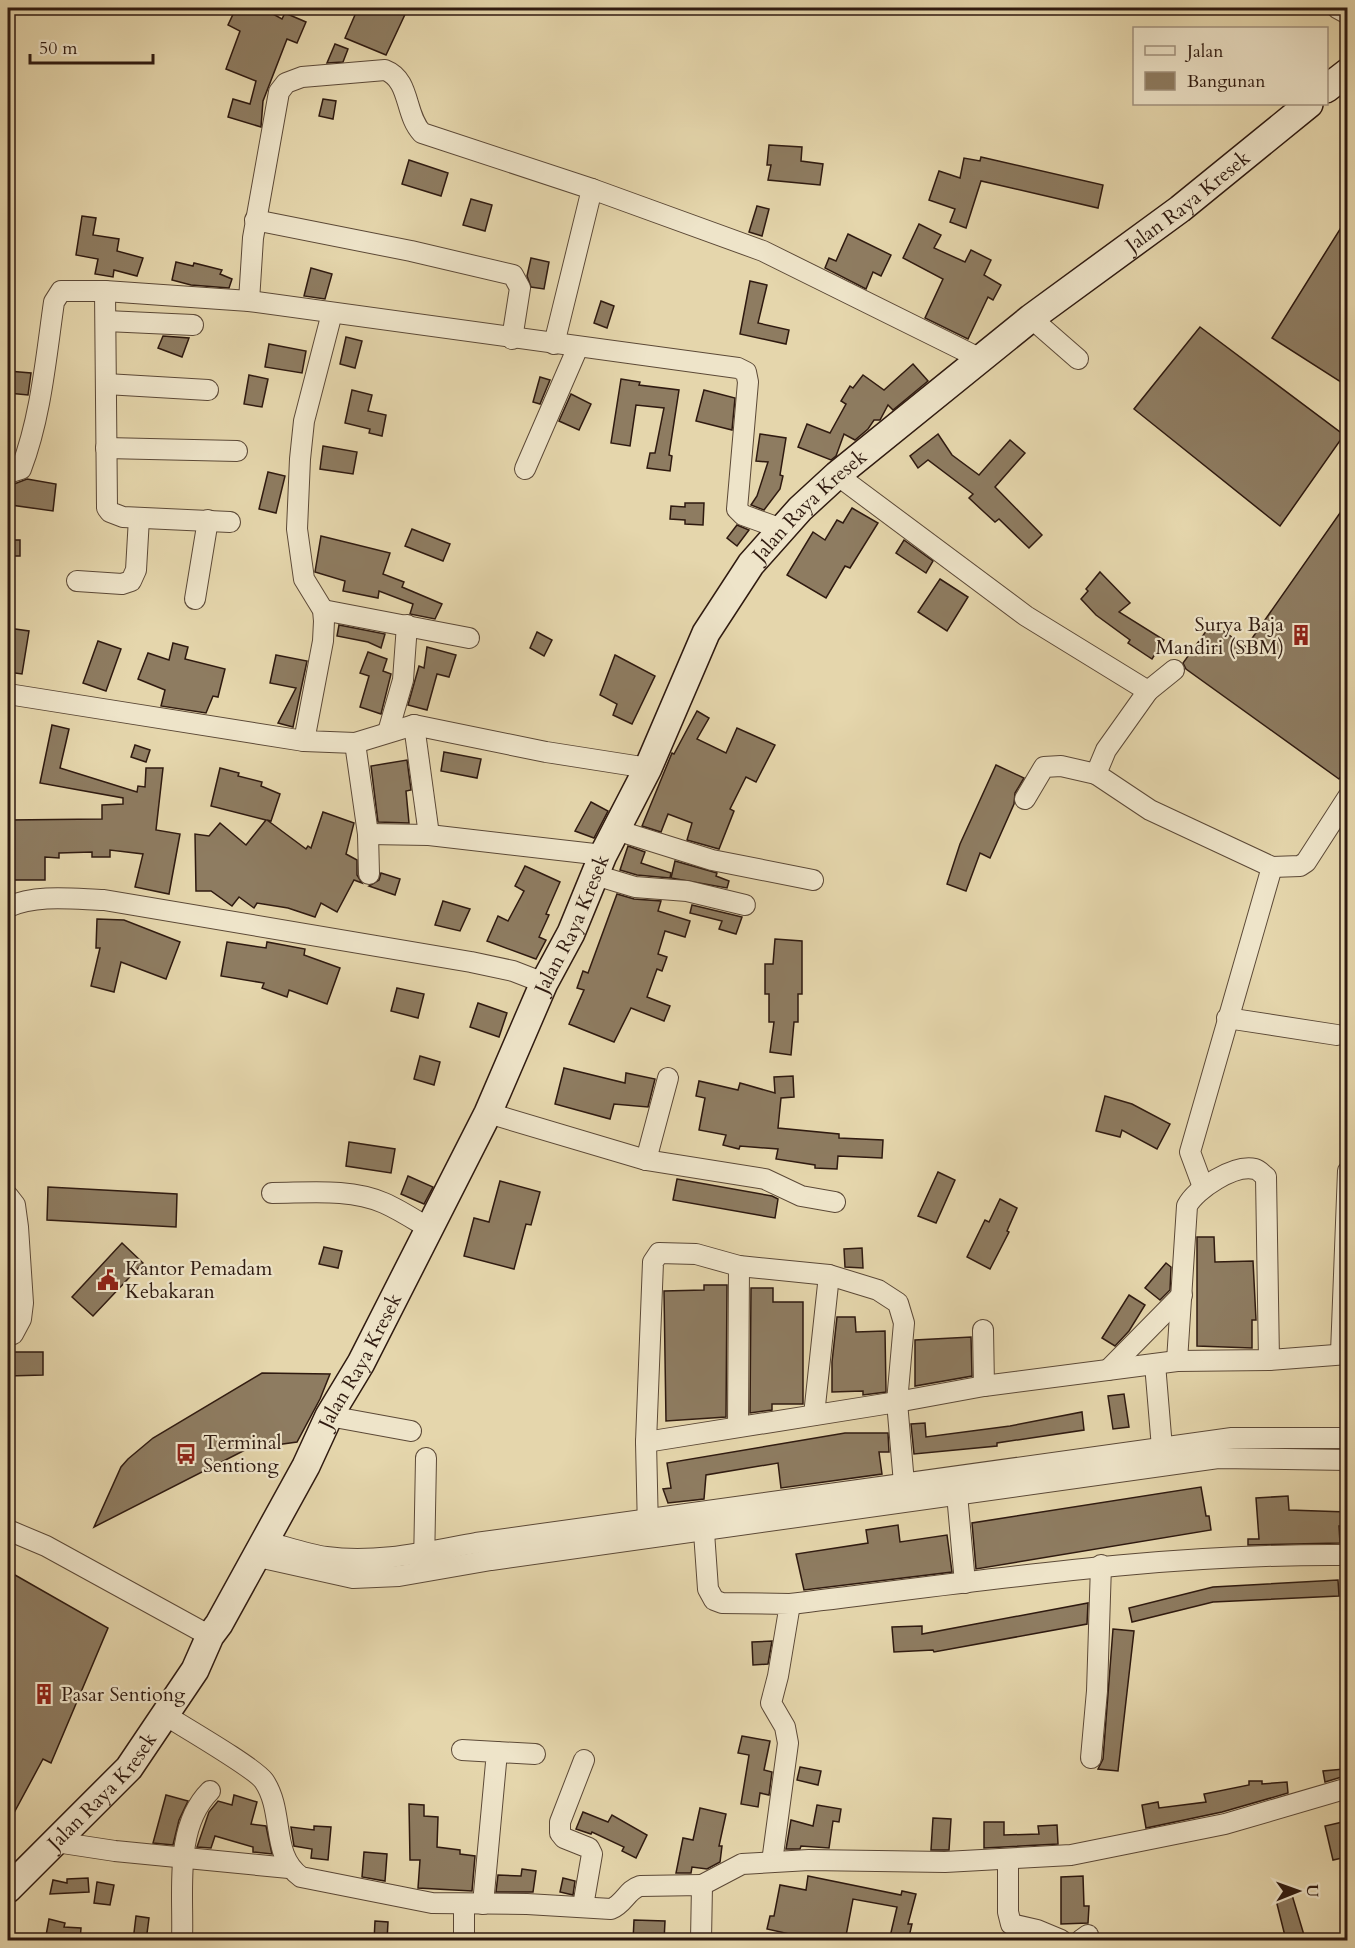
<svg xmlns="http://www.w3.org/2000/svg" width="1355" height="1948" font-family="Cardo,serif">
  <rect width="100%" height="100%" fill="#e5d6ac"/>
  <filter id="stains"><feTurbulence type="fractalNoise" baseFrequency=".00333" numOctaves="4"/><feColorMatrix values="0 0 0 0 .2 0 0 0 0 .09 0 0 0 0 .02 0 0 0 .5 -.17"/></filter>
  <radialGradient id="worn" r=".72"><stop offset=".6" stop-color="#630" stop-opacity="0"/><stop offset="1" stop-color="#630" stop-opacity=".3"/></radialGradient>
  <g fill="#8e7c61" stroke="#2f1a10" stroke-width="1.5">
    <path d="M236,8h26l20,11 3,-6 21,9 -9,21 -10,-4 -24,62 -2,26 -33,-10 5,-18 17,5 6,-23 -30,-12 14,-38 -12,-6z"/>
    <path d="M358,8h50l-22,47 -41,-17z"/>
    <path d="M335,44l13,5 -5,13 -16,1z"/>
    <path d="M323,99l13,2 -3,18 -14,-3z"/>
    <path d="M769,145l33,2 -1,14 22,3 -3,21 -52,-5 3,-15h-4z"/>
    <path d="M981,157l122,28 -5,23 -117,-27 -15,47 -16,-6 5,-13 -26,-9 10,-29 21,7 4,-20 16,3z"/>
    <path d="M409,160l39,13 -7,23 -39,-12z"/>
    <path d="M471,199l21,6 -7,26 -22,-6z"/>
    <path d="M757,206l12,3 -7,27 -13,-4z"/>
    <path d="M82,216l14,2 -3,17 26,4 -2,12 26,7 -6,18 -23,-6 -1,7 -18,-3 3,-15 -22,-4z"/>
    <path d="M1347,218v168l-75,-48z"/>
    <path d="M919,224l22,11 -7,13 31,14 6,-12 20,10 -7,15 17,10 -8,15 -5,-3 -20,42 -43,-21 18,-39 -40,-21z"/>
    <path d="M848,234l43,21 -10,21 -8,-4 -7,17 -41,-21 4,-10 7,3z"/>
    <path d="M531,258l18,4 -5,27 -13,-2 -4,-11z"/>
    <path d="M176,262l17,4 1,-3 28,7 -2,4 12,5 -3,9 -38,-3 -19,-5z"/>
    <path d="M311,268l21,6 -7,25 -21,-3z"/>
    <path d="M750,281l17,4 -9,38 31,7 -3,14 -46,-10z"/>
    <path d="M601,301l13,5 -7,22 -13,-5z"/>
    <path d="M1200,327l144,108 -64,91 -146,-117z"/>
    <path d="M163,336l26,2 -7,19 -24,-9z"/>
    <path d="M346,337l16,4 -7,27 -15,-4z"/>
    <path d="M269,344l37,7 -4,22 -37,-6z"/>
    <path d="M913,364l15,17 -35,29 -5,-5 -8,15h-6l-6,9 -13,11 -11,-6 -8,22 -5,4 -33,-13 9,-23 23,9 16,-29 -5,-3 9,-15 3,2 10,-13 21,15z"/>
    <path d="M8,371l23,2 -3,22 -20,-2z"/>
    <path d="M249,375l19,4 -6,28 -18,-3z"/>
    <path d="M540,377l10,3 -10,24 -7,-2z"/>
    <path d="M621,379l19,3 -1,3 40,5 -10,65 3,1 -2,15 -23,-3 3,-15h5l9,-45 -28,-3 -6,41 -19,-3z"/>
    <path d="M352,390l20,5 -4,16 18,4 -4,21 -13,-3 1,-4 -25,-6z"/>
    <path d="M704,390l31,8 -3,32 -36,-9z"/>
    <path d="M571,394l20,10 -12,26 -20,-9z"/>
    <path d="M760,434l26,4 -6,37 3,1 -3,13 -16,21 -13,-5 6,-9 11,-34 -12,-1z"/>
    <path d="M938,434l14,21 27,20 31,-35 15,13 -30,34 47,48 -13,13 -30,-29 -4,3 -11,-10 -15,-14 4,-4 -45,-34 -10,8 -8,-12z"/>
    <path d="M323,446l34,6 -4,22 -33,-5z"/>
    <path d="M268,472l17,4 -9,37 -17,-4z"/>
    <path d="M27,479l29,5 -3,27 -42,-6 3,-21z"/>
    <path d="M685,503h19l-1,22 -18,-1v-4l-15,-1 1,-13 14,1z"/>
    <path d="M1347,503v264l-8,12 -153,-110 -3,-6 29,-40 34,24z"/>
    <path d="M852,508l26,15 -28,45 -5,-2 -19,32 -39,-23 26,-43 12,8 12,-20 6,3z"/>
    <path d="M737,525l12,5 -12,16 -10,-8z"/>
    <path d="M412,529l38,15 -7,17 -38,-15z"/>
    <path d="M321,536l69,17 -7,21 21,8 -2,5 40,17 -7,15 -25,-5 3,-10 -34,-13 -1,7 -35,-7 2,-10 -30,-9z"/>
    <rect x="8" y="540" width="12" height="16"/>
    <path d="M904,540l29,21 -7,12 -30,-20z"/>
    <path d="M1100,572l30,31 -11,9 45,28 -12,19 -24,-16 2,-3 -34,-25 -15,-16 7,-8 -2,-2z"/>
    <path d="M940,579l28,18 -21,34 -29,-19z"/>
    <path d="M339,625l46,9 -4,14 -13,-6 -31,-6z"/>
    <path d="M8,628l21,3 -7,43 -14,-2z"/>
    <path d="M537,632l15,8 -8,16 -14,-8z"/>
    <path d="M98,641l23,8 -15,42 -23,-8z"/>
    <path d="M173,643l15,4 -3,12 40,10 -7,28 -5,-1 -7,17 -45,-7 4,-16 -27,-11 10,-26 21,7z"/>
    <path d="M427,647l29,8 -7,22 -12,-3 -10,36 -19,-5 11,-39 5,2z"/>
    <path d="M368,652l19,7 -4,12 8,3 -10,40 -21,-7 9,-31 -9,-3z"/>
    <path d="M276,655l31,6 -14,66 -15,-4 18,-35 -26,-5z"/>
    <path d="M615,655l40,21 -23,48 -19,-9 4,-11 -17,-9z"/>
    <path d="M697,711l12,7 -12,21 29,14 11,-25 38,17 -19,37 -10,-5 -16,32 4,2 -15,38 -32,-9 5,-17 -24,-9 -7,18 -19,-6 30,-73 2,1z"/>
    <path d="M52,725l17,4 -9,39 77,24 1,-6 7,1 1,-19h17l-7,62 24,4 -11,60 -34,-7 8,-33 -33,-4v7h-18v-5l-33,1v5l-14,-1v23h-37v-60l94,-1v-14l21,-1v-6l-83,-15z"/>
    <path d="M135,745l15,5 -4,12 -15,-5z"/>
    <path d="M444,752l37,7 -4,19 -36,-7z"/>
    <path d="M407,760l4,30 -5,1 3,32 -31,-1 -7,-56z"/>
    <path d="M996,765l28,13 -9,15 -1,11 -24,54 -10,-5 -14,38 -19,-7 13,-40z"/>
    <path d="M220,768l19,5 -1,3 24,6 -1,4 19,8 -9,27 -4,-1 39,29 2,-3 3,2 12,-36 31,11 -8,31 11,6v15l5,8 -8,-3 -17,32 -16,-9 -6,14 -27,-9 -31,-5 -3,5 -15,-11 -7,9 -21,-15h-15l-1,-57 14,2 11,-13 26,22 20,-25 -55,-14z"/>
    <path d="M591,802l17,9 -14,27 -19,-7z"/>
    <path d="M628,846l17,6 -4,11 30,10 -1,5 -33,-3 -17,-5z"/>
    <path d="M675,861l42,12 -1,3 13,5 -2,7 -56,-10z"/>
    <path d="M525,866l35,16 -14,32 3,1 -10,22 7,3 -10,19 -49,-18 11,-25 10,5 16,-30 -9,-5z"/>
    <path d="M381,873l19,6 -5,16 -26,-9 10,-6z"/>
    <path d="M617,894l17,5 27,2 -3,10 32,10 -5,16 -20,-6 -7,23 9,3 -5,14 -5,-2 -10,28 23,9 -6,15 -33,-13 -17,34 -45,-18 15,-34 -7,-2 6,-17 5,2z"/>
    <path d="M443,901l27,8 -10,22 -25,-6z"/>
    <path d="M692,905l50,12 -6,17 -17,-5 3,-8 -32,-8z"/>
    <path d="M97,919l27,1 56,22 -14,37 -45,-17 -7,30 -23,-6 9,-38h-4z"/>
    <path d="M775,939l27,2v53h-4v28h-4l-3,33 -21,-3 4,-30h-5v-28h-4v-30h8z"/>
    <path d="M227,942l39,6 1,-6 38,7 -1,6 36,13 -13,36 -38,-14 -2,7 -25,-9 2,-5 -43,-7z"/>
    <path d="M397,988l27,6 -6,24 -27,-7z"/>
    <path d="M478,1003l29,10 -8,24 -29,-10z"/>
    <path d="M420,1056l20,6 -6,23 -20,-6z"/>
    <path d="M564,1068l61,15 1,-10 29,6 -7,28 -34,-3 -4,15 -55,-15z"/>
    <path d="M793,1076l1,21 -13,1 -3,30 61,6v4l44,2 -1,18 -44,-2 -1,13 -22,-1v-3l-39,-6 2,-10 -38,-3 -1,3 -16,-4 3,-10 -27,-5 6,-32 -9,-2 3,-15 39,9 2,-7 35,10 -1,-16z"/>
    <path d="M1105,1096l27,8 38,20 -13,25 -35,-19 -2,7 -24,-6z"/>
    <path d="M349,1142l46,7 -4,24 -45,-7z"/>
    <path d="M938,1172l17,8 -19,43 -18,-7z"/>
    <path d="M408,1176l25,11 -9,17 -23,-10z"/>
    <path d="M677,1179l95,17 6,3 -3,19 -102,-18z"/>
    <path d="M500,1181l40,11 -9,33 -5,-1 -12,45 -50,-13 10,-38 15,4z"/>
    <path d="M48,1187l129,7 -1,33 -129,-7z"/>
    <path d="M1000,1199l17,9 -10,23 2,1 -19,37 -23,-12 18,-37 4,2z"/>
    <path d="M1197,1237h17l1,25 38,-1 3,59h-4v28l-55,-2z"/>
    <path d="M122,1243l21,20 -50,53 -21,-19z"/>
    <path d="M324,1247l18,4 -4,17 -19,-4z"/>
    <path d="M862,1248l1,20 -18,-1 -1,-18z"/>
    <path d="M1166,1263l5,4 -1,23 -10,10 -15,-12z"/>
    <path d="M704,1285h23l-1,132 -60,4 -2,-130 40,-1z"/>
    <path d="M751,1288h22v14h30v102h-31v6l-22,3z"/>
    <path d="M1129,1295l16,10 -16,26 -14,15 -13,-8z"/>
    <path d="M837,1317h18l1,15 29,-1 1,61 -23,3v-4l-31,1v-30z"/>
    <path d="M971,1337l1,39 -57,10v-46z"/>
    <path d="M8,1352h35v23l-35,1z"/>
    <path d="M262,1373l68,1 -10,25 -23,43 -50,7 -153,78 27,-60 7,-8 25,-21z"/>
    <path d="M1124,1394l5,33 -16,2 -5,-33z"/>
    <path d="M1082,1412l2,18 -87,13v3l-83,8 -3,-30 14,-1 1,14 84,-11z"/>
    <path d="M845,1433h43l1,19h-10l3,22 -101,14 -3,-25 -72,12 -2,24 -36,4 -5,-14 8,-1 -4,-25z"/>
    <path d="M1201,1487l5,29h3l2,14 -235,39 -4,-46z"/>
    <path d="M1288,1496l1,14 58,2v14h-8l1,17 -92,2v-6h11l-3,-41z"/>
    <path d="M898,1525l2,17 47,-7 5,37 -148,18 -8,-36 72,-11 -2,-13z"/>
    <path d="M8,1571l100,57 -57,135 -8,-4 -35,65z"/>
    <path d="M1338,1580l1,16 -126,6 -81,20 -3,-14 84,-21z"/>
    <path d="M1088,1603l-1,21 -153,28 -1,-2 -39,2 -2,-25 30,-1v8z"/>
    <path d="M1113,1629l21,2 -16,140 -20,-2 5,-10z"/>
    <path d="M772,1641l-4,23 -15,1 -1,-23z"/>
    <path d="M742,1736l28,5 -6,29 8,2 -3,23 -9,-2 -2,14 -17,-3 8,-49 -11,-2z"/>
    <path d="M800,1767l21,4 -3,14 -21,-5z"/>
    <path d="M1344,1769l1,7 -20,6 -2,-11z"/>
    <path d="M1249,1781h13v3l25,-2 1,11 -66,19 -76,16 -4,-23 16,-3 1,6 47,-6 -2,-8 45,-9z"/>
    <path d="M166,1795l22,6 -9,19 -6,25 -20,-2z"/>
    <path d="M234,1795l23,7 -6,22 15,2 6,28 -19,-2v-5l-38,-11 -4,12 -14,-1 12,-35 9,-11 14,4z"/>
    <path d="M409,1804l15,1v11l14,1 -1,30 23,3v4l15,2 -3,35 -54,-3 2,-28h-10z"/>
    <path d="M817,1805l24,4 -2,13 -6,-1 -4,27 -28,-2 -1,3h-14l5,-29 22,6z"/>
    <path d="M700,1808l26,6 -7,32h3l-2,16 -13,7 -15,-2 -1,6h-15l7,-35 10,2z"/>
    <path d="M583,1812l25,10 4,-7 35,20 -11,23 -14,-7 2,-4 -32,-15 -1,2 -15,-5z"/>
    <path d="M933,1818l18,1 -2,31h-18z"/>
    <path d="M1347,1821v36l-14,3 -8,-34z"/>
    <path d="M984,1822h20v13l35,-1 -1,-8 19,-1 1,19 -74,4z"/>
    <path d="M314,1826l17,1 -3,33 -17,-2 1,-9 -18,-3 -3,-19 23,3z"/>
    <path d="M364,1852l23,2 -2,27 -23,-4z"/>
    <path d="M522,1869l14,2 -3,21h-37l2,-17 23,1z"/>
    <path d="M808,1876l93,19 1,-4 14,3 -8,30h4l-4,17h-19l8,-34 -44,-8 -8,42h-43l1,-4 -36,-8 3,-13h4l6,-31 26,5z"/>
    <path d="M1083,1876l1,30h5l-1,17 -27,1v-47z"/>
    <path d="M88,1878l1,14 -39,2 3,-14 14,3v-4z"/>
    <path d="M563,1878l12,3 -2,14 -13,-3z"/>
    <path d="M97,1882l17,3 -4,20 -16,-2z"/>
    <path d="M1292,1895l12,40 -18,5 -10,-40z"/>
    <path d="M136,1916l13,2 -3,23h-13z"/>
    <path d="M49,1919l16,4 -1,4 17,1 -1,13h-35z"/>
    <path d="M634,1920l31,1 -1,20h-31z"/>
    <path d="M375,1921l13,1 -1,19h-13z"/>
  </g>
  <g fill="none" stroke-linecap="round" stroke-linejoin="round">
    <defs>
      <g id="minor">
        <path d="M1337,8l11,6"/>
        <path d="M255,220l156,31 102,24 7,13 -8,51"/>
        <path d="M105,291l2,217 3,4 13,5 107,5"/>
        <path d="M249,301l4,-63 26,-146 7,-9 16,-6 83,-7c26,10 19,44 37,63l170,56 171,62 218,108"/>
        <path d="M332,313l-28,108 -4,38 -3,70 7,50 19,31 1,11 -1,20 -19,100 51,2 59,-18 132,27 102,16"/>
        <path d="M1031,318l47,41"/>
        <path d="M106,321l87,4"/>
        <path d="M554,344l38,-155"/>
        <path d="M106,384l102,6"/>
        <path d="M106,448l131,3"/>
        <path d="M525,469l53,-122"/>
        <path d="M8,473l13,-4c20,-52 25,-112 33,-167l7,-11h44l144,10 489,67 8,4 2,10 -11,127 6,6 39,14"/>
        <path d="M837,475l189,141 122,75 -42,59 -10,24 54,36 122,57 28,-1 6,-4 42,-65"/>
        <path d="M77,581l45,3 9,-3 5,-11 3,-52"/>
        <path d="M195,599l13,-79"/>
        <path d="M323,610l146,28"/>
        <path d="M1148,691l26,-21"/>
        <path d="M8,694l296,47"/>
        <path d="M414,725l15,110"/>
        <path d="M388,732l15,-52 4,-55"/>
        <path d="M355,743l13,91 1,40"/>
        <path d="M1025,799l19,-32 17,-1 35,8"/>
        <path d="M616,830l96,30 101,20"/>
        <path d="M368,834l61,1 174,20"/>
        <path d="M595,875l40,12 52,4 58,14"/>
        <path d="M8,907c29,-13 65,-8 96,-7l367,62 42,9 31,12"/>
        <path d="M1227,1018l110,17"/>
        <path d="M488,1113l158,47 119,19 36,17 34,6"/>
        <path d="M646,1160l22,-82"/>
        <path d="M1203,1187l-13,-35 82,-285"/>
        <path d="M272,1193c36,0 78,-5 112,10 16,7 31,17 46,26"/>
        <path d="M8,1196l7,9 3,22 5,76 -2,16 -8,15 -5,2"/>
        <path d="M983,1330l1,56"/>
        <path d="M1341,1353l7,-182"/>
        <path d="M1177,1361l10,-155c9,-17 47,-42 68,-37 4,1 7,5 11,8l3,183"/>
        <path d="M1155,1364l8,96"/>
        <path d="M1108,1370l74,-75"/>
        <path d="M814,1415l15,-140"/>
        <path d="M329,1416l82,15"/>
        <path d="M738,1426l1,-160"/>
        <path d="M646,1442l251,-40 87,-16 193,-25 92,-1 79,-6"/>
        <path d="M956,1483l9,100"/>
        <path d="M703,1518l5,71 6,11 8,3 68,1 -12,72 -7,27 14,24 3,16 -16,119"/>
        <path d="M8,1530l38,16 164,90"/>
        <path d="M648,1530l-2,-88 7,-180 6,-9 37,1 43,12 90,9 49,15 20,13 6,20 -7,79 8,93"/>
        <path d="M263,1541c21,5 42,13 63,16 50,7 100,-5 150,-14l756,-105h116"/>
        <path d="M254,1556l99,22 46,-2 92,-16 727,-102 130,2"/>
        <path d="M424,1566l2,-108"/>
        <path d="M790,1604c185,-22 370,-51 558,-49"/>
        <path d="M165,1715c19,12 90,53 99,66 21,31 6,74 37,96l131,26 95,1 84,5c13,-5 16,-19 29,-23l62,-1 -1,55"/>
        <path d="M462,1750l35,2 -14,152"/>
        <path d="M497,1752l38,2"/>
        <path d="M1091,1758l6,-67 4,-126"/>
        <path d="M56,1842l59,9 174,17"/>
        <path d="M1008,1859v53l3,12 26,6 24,10"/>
        <path d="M702,1885l40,-21 67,-4 136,2 126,-7 154,-31 123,-36"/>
        <path d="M464,1904v36"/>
        <path d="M583,1906l9,-52 -3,-6 -25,-10 -4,-5v-11l24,-62"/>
        <path d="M182,1940c2,-47 -9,-112 28,-149"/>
        <path d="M1081,1940l7,-5"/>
      </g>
      <g id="secondary">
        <path d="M1326,89l22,-17"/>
        <path id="s1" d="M8,1889l121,-121 66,-98 15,-34 9,-12 87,-158 23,-50 32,-53 127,-250 56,-130 27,-50 32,-78 45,-87 58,-135 45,-69 49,-55 37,-34 194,-157 149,-109 129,-105"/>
      </g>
    </defs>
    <use href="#minor" stroke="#5c4937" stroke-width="22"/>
    <use href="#secondary" stroke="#2f1a10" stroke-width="30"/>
    <use href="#minor" stroke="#eee4c9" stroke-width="20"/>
    <use href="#secondary" stroke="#eee4c9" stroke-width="27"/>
  </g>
  <defs>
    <symbol id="building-bare" viewBox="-9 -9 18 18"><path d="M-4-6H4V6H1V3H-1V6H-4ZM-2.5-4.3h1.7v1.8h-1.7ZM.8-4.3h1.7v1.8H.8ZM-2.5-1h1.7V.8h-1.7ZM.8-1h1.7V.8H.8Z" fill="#8f2418" stroke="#eee4c9" stroke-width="2.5" paint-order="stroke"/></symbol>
    <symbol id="civic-bare" viewBox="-9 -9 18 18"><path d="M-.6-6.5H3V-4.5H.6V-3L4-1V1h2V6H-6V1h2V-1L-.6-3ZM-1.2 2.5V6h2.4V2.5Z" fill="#8f2418" stroke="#eee4c9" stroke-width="2.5" paint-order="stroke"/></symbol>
    <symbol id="bus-bare" viewBox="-9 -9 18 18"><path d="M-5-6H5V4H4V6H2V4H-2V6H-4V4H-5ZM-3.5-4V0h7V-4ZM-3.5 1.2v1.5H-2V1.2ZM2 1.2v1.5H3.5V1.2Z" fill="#8f2418" stroke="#eee4c9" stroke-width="2.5" paint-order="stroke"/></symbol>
  </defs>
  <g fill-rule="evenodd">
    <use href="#building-bare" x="1286" y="620" width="30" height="30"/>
    <use href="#civic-bare" x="93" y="1265" width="30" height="30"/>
    <use href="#bus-bare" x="171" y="1439" width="30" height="30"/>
    <use href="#building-bare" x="29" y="1679" width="30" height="30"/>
  </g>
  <g text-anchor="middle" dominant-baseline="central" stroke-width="4.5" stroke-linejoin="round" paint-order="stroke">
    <g font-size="20" fill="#2f1a10" stroke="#eee4c9">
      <text stroke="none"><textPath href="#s1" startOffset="2098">Jalan Raya Kresek</textPath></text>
      <text stroke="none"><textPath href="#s1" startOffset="1612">Jalan Raya Kresek</textPath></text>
      <text stroke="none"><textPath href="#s1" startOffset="1126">Jalan Raya Kresek</textPath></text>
      <text stroke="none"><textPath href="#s1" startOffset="640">Jalan Raya Kresek</textPath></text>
      <text stroke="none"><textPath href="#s1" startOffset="136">Jalan Raya Kresek</textPath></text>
    </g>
    <g font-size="20" fill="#2f1a10" stroke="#eee4c9" text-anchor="start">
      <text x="1284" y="624" text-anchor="end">Surya Baja<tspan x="1284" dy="23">Mandiri (SBM)</tspan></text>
      <text x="125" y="1268">Kantor Pemadam<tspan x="125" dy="23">Kebakaran</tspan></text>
      <text x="203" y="1442">Terminal<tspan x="203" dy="23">Sentiong</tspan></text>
      <text x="61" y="1694">Pasar Sentiong</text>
    </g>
  </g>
  <rect width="1355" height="1948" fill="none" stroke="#e5d6ac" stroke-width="30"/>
  <rect x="9" y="9" width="1337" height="1930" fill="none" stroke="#2f1a10" stroke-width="3"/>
  <rect x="15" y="15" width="1325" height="1918" fill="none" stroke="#2f1a10" stroke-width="1.5"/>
  <rect x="1133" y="27" width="195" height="78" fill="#eee4c9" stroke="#a2937f" stroke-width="1.5"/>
  <rect x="1145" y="46" width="30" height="9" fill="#eee4c9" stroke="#a2937f" stroke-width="1.5"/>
  <text x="1187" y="57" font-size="18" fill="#2f1a10">Jalan</text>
  <rect x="1145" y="72" width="30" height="18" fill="#8e7c61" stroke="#a2937f" stroke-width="1.5"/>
  <text x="1187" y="87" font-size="18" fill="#2f1a10">Bangunan</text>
  <g transform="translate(1298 1891) rotate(89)" stroke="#eee4c9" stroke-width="4.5" paint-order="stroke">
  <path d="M0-4.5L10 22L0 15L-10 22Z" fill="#2f1a10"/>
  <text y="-9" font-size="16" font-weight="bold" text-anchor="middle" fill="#2f1a10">U</text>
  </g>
  <path d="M30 54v9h123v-9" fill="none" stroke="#2f1a10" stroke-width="3"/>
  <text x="39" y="54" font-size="18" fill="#2f1a10" stroke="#eee4c9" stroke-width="4.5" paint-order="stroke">50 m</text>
  <rect width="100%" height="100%" filter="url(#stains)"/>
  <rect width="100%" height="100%" fill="url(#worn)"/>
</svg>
